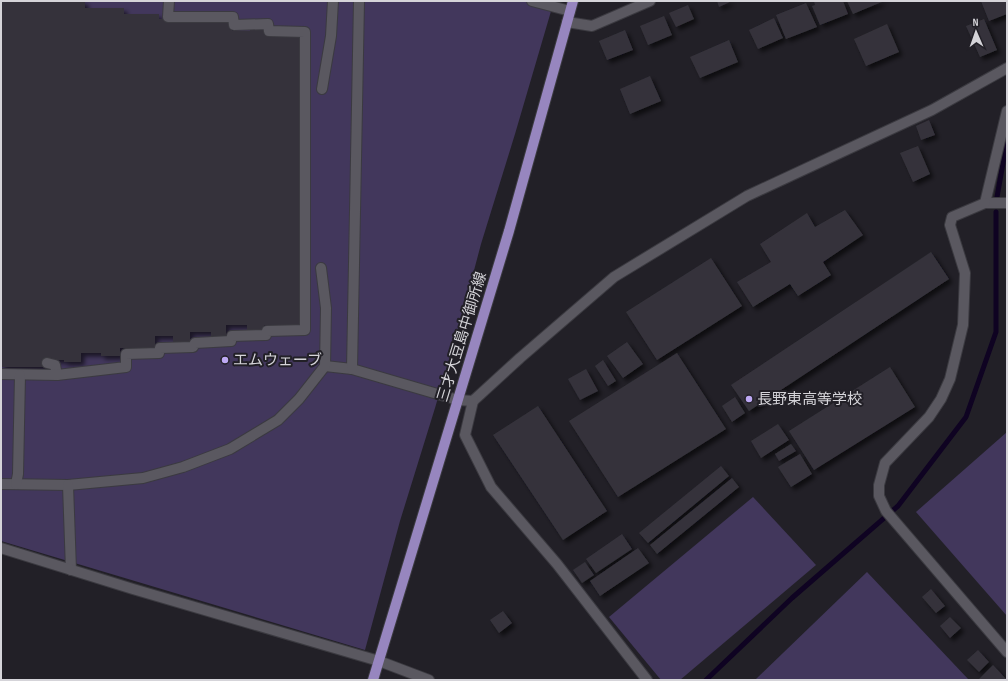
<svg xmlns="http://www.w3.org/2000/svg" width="1008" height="681" font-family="'Sofia Sans Condensed','Noto Sans JP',sans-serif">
  <defs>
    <filter id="shadow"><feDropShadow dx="3.5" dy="3.5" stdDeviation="2" flood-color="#0009"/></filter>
  </defs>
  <rect width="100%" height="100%" fill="#222027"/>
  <g fill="#42375c">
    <path d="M1,1h553l-39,133 -34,110 -18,68 -28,96 -35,113 -35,129 -364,-109z"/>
    <path d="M1007,432v184l-91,-104z"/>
    <path d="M753,497l63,68 -136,115h-19l-52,-63z"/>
    <path d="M867,572l102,108h-214z"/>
  </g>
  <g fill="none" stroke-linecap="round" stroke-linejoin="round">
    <g stroke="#0f0322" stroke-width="5">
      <path d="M997,197l10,-56"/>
      <path d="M706,680l86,-82 106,-92 68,-89 30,-85v-120"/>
    </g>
  </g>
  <g fill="#35333b" filter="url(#shadow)">
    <path d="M1,1h84v7h39v6h35v5h36v4h19v-4h18v12h18v-5l50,7v292h-36v6h-17v-6h-21v13h-15v-6h-21v11h-17v-7h-18v14h-19v-2h-16v8h-19v-3h-20v9h-17v-2h-18l1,7h-46z"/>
    <path d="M717,1h15l-13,6z"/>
    <path d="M814,1h29l5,13 -28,11 -8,-19 3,-1z"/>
    <path d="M847,1h37l-31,13z"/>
    <path d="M981,1h26v13l-18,7z"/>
    <path d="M806,3l11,24 -31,12 -10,-24z"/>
    <path d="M688,5l6,14 -18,8 -7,-14z"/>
    <path d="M664,16l8,19 -24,10 -8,-19z"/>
    <path d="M774,18l9,20 -25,11 -9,-19z"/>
    <path d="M984,19l13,31 -17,7 -14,-31z"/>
    <path d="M887,24l12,28 -33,14 -12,-27z"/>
    <path d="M625,30l8,20 -26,10 -8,-19z"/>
    <path d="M729,40l9,22 -38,16 -10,-21z"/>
    <path d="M650,76l11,25 -31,13 -10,-25z"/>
    <path d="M929,120l6,15 -14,5 -5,-14z"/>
    <path d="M918,146l12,28 -17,8 -13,-29z"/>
    <path d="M845,210l18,25 -40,27 8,13 -33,21 -8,-12 -37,23 -16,-25 34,-20 -11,-18 47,-31 8,14z"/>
    <path d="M931,252l18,27 -200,132 -18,-26z"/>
    <path d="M711,258l31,48 -85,54 -31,-48z"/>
    <path d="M627,342l16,22 -20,14 -16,-22z"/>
    <path d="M677,353l49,76 -108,68 -49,-76z"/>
    <path d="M603,360l13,21 -8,5 -13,-20z"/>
    <path d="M890,367l25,40 -101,63 -25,-39z"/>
    <path d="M586,369l12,22 -18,9 -12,-21z"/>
    <path d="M735,397l10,16 -13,9 -10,-16z"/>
    <path d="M538,406l69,105 -44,29 -70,-105z"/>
    <path d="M778,424l11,16 -28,18 -10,-17z"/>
    <path d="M791,444l5,7 -17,10 -4,-7z"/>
    <path d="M800,454l12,20 -21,13 -13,-20z"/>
    <path d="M721,466l8,10 -81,67 -9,-10z"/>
    <path d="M732,478l7,9 -82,67 -7,-9z"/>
    <path d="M622,534l10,15 -36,24 -10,-14z"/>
    <path d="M638,548l11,15 -49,33 -10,-15z"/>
    <path d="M585,562l9,13 -12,8 -9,-13z"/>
    <path d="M931,589l14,17 -9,7 -14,-16z"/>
    <path d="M503,611l9,12 -13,10 -9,-13z"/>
    <path d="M950,617l11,11 -11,10 -10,-12z"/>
    <path d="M978,650l11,12 -10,10 -12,-12z"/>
    <path d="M993,665l14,15h-29z"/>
  </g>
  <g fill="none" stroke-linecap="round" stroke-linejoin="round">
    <defs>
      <g id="minor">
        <path d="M532,1l38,10"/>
        <path d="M567,22l25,4 58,-25"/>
        <path d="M322,89l9,-53 2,-35"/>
        <path d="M1007,111l-22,92h22"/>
        <path d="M985,203l-33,14 -2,8 15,48 -2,52 -13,54 -9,20 -12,18 -44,46 -6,22v11l7,15 121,141"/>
        <path d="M47,363l8,2 2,10"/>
        <path d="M325,366l27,3 106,31 15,1 47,-43 94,-81 133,-81 185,-86 75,-42"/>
        <path d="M352,369l7,-368"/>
        <path d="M1,374l56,1 69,-8v-13l33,-1 1,-5 33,-1 2,-4 36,-2 1,-5 34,-1 1,-4 38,-1v-298l-36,-1 -1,-7 -34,1 -1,-8h-65l1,-16"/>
        <path d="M473,401l-8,34 26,52 66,77 90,116"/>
        <path d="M1,484l67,1 75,-7 40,-11 47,-18 48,-29 21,-21 26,-33 1,-58 -5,-40"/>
        <path d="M16,484l2,-10 2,-99"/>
        <path d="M68,485l3,85"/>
        <path d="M1,548l132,41 246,72 50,19"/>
      </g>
      <path id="major" d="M373,680l136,-449 64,-230"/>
    </defs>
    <use href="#minor" stroke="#3b3a40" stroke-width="12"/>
    <use href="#major" stroke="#3b3a40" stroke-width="12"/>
    <use href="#minor" stroke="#5a5860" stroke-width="10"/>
    <use href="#major" stroke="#9786bf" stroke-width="10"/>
  </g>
  <g fill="#bea9f4" stroke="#222027" stroke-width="1.5">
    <circle cx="225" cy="360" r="4"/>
    <circle cx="749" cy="399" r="4"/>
  </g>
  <g text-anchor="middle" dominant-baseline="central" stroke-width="4" stroke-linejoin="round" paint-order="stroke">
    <g font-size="15" fill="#d5d4d9" stroke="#222027">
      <text transform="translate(462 337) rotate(-73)">三才大豆島中御所線</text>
    </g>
    <g font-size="15" fill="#d5d4d9" stroke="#222027" text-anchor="start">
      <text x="233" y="360">エムウェーブ</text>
      <text x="757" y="399">長野東高等学校</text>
    </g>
  </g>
  <rect width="1008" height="681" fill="none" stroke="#d5d4d9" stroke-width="4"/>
  <g transform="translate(976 32) rotate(358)" stroke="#222027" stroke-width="3" paint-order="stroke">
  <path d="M0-3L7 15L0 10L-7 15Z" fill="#d5d4d9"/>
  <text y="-6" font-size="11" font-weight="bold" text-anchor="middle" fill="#d5d4d9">N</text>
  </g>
</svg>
